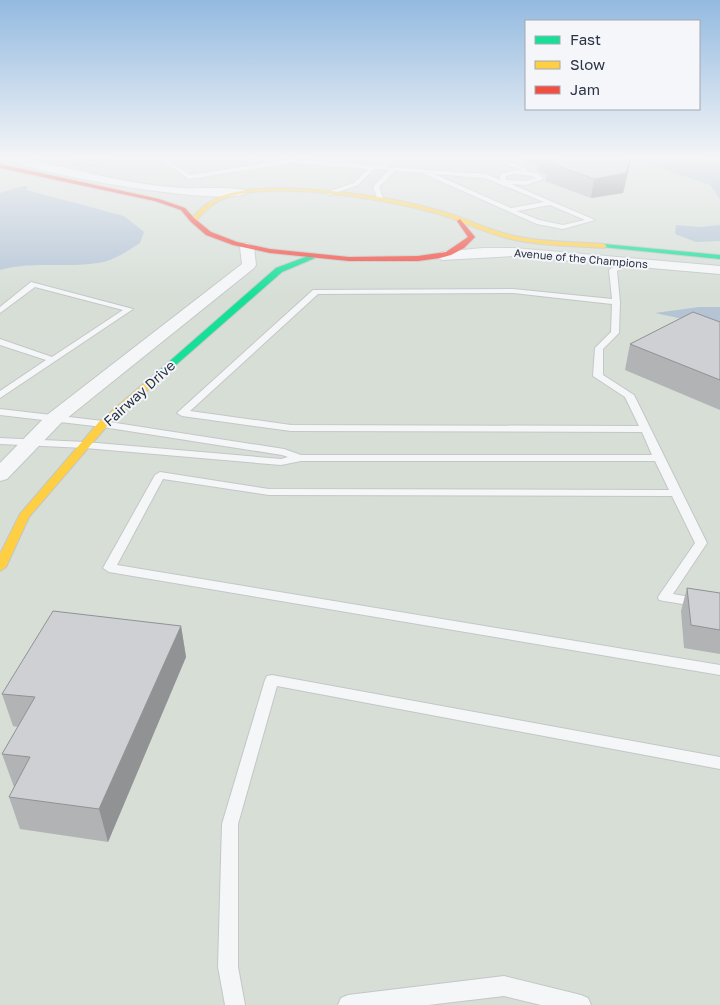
<svg xmlns="http://www.w3.org/2000/svg" width="720" height="1005" font-family="'Golos Text',sans-serif">
  <rect width="100%" height="100%" fill="#e6e8ea"/>
  <rect fill="#d6ded6" x="0" y="157" width="720" height="848"/>
  <g fill="#b4c4d5">
    <path d="M81,157h33c-18,12 -23,12 -44,8z"/>
    <path d="M627,157l93,3v39l-10,-14z"/>
    <path d="M24,186l4,1 -2,3 98,26 20,16 -4,11c-13,8 -26,18 -42,20 -33,5 -66,-2 -98,7v-77z"/>
    <path d="M676,225l24,2 20,-2v16l-24,1 -21,-8z"/>
    <path d="M699,307h21v20l-65,-14z"/>
  </g>
  <g fill="none" stroke-linecap="round" stroke-linejoin="round">
    <defs>
      <g id="lane">
        <path d="M157,157h6l27,18 100,-16 91,7 8,-9h6l-8,10 99,7 14,6 1,-6 14,-4 8,1 -34,-14h7l31,12 -1,2 11,2 6,6 -17,6 -15,-1 84,36 -32,9 -26,-5 -115,-51 -27,-2 -16,16 4,11 -3,2 -3,-2 -4,-11 16,-17 -15,-1 -16,16 -29,10 -3,-2 1,-1 27,-9 14,-14 -78,-6 -101,16zM434,174l51,4 59,24 -33,6zM515,174l18,2 3,2 -10,3 -20,-1v-4zM550,205l35,15 -22,5 -24,-5 -22,-9z"/>
        <path d="M623,260l7,2 -13,9 3,31 -1,31 -16,16v26l31,20 73,148 -34,51 47,8v8l-56,-9 -5,-1 -1,-3 37,-54 -23,-47 -403,-1 -106,-16 -46,86 603,100v10l-611,-103 -6,-4 52,-93 5,-3 109,17 400,1 -14,-29h-354l-20,4 -196,-17 -85,-4v-6l85,4 196,17 7,-2 -6,-2 -179,-28 -103,-12v-6l103,12 181,28 17,6h351l-10,-23 -351,-1 -109,-15 -5,-3 136,-123 200,-1 99,10 -3,-29zM513,293l99,11 -1,28 -16,16 -2,28 32,21 14,29 -348,-1 -101,-14 128,-117z"/>
        <path d="M31,282l102,27 -133,89v-7l46,-31 -46,-15v-6l52,18 71,-47 -88,-23 -35,26v-6z"/>
        <path d="M272,675l448,82v12l-443,-83 -39,138v143l7,38h-20l-7,-38 4,-143 43,-144 2,-4z"/>
        <path d="M504,976l77,19 7,3 3,7h-50l-37,-9 -76,9h-90l3,-7 7,-3z"/>
      </g>
      <g id="street">
        <path d="M5,157c22,-1 45,8 67,12 37,9 74,17 112,19 12,1 58,-2 64,4 -16,17 -225,-19 -243,-35z"/>
        <path d="M247,243l7,4 2,18 -2,3 -193,155 -54,56 -7,2v-18l47,-48 195,-151 -2,-17z"/>
        <path d="M483,248h31l206,18v8l-206,-18 -72,4 -7,-4 7,-4z"/>
      </g>
      <g id="fast">
        <path d="M604,244l116,11v4l-118,-12v-2z"/>
        <path d="M308,256l7,2 -33,14 -121,106h-6v-4l121,-106z"/>
      </g>
      <g id="slow">
        <path d="M283,188c53,2 107,8 158,23 27,8 52,21 79,26 28,5 56,5 84,7l3,2 -3,2c-31,-2 -63,-2 -94,-9 -26,-6 -50,-19 -75,-26 -52,-14 -160,-33 -210,-15 -12,5 -21,13 -29,23l-5,-1c21,-31 58,-31 92,-32z"/>
        <path d="M158,373l5,3 -2,2 -54,48 -78,91 -23,50 -6,4v-17l20,-40 79,-92 56,-48z"/>
      </g>
      <path id="jam" d="M0,164l159,35 26,9 9,10 17,14 26,10 33,7 79,8 69,-1 28,-4 22,-15 -11,-16 3,-2 15,18 -11,11 -13,7 -11,3 -22,3h-69l-79,-8 -37,-8 -27,-10 -15,-13 -10,-12 -26,-9 -155,-33z"/>
    </defs>
    <use href="#lane" stroke="#c4c6c8" stroke-width="2"/>
    <use href="#street" stroke="#c4c6c8" stroke-width="2"/>
    <use href="#fast" stroke="#c4c6c8" stroke-width="2"/>
    <use href="#slow" stroke="#c4c6c8" stroke-width="2"/>
    <use href="#jam" stroke="#c4c6c8" stroke-width="2"/>
    <use href="#lane" fill="#f5f6f7" fill-rule="evenodd"/>
    <use href="#street" fill="#f5f6f7" fill-rule="evenodd"/>
    <use href="#fast" fill="#16e098" fill-rule="evenodd"/>
    <use href="#slow" fill="#ffcf43" fill-rule="evenodd"/>
    <use href="#jam" fill="#f24e42" fill-rule="evenodd"/>
  </g>
  <g fill="#b1b3b5">
    <path d="M515,157h116l-3,15 -5,21 -32,5 -46,-17 1,-6 -9,-4 1,-5z"/>
    <path d="M720,322v88l-95,-40 5,-26z"/>
    <path d="M687,588l33,5v61l-36,-6 -3,-37z"/>
    <path d="M181,626l5,31 -78,185 -88,-13 -11,-32 5,-10 -12,-33 16,-27 -5,-1 -11,-32z"/>
  </g>
  <g fill="#909294">
    <path d="M631,157l-3,15 -5,21 -32,5 3,-19z"/>
    <path d="M181,626l5,31 -78,185 -9,-33z"/>
  </g>
  <g fill="#ced0d3" stroke="#909294">
    <path d="M548,157h82l-4,16 -32,6 -47,-17 8,-2z"/>
    <path d="M693,312l27,10v58l-90,-36z"/>
    <path d="M687,588l33,5v37l-29,-5z"/>
    <path d="M53,611l128,15 -82,183 -90,-12 21,-40 -28,-3 33,-57 -33,-3z"/>
  </g>
  <linearGradient id="sky" x2="0" y2="1"><stop stop-color="#93bae0"/><stop offset="0.53" stop-color="#f4f5f6"/><stop offset="1" stop-color="#f4f5f6" stop-opacity="0"/></linearGradient>
  <rect width="720" height="297" fill="url(#sky)"/>
  <g text-anchor="middle" dominant-baseline="central" stroke-width="4" stroke-linejoin="round" paint-order="stroke">
    <g font-size="11" fill="#2b3445" stroke="#f4f6f9">
      <text transform="translate(581 258) rotate(5)">Avenue of the Champions</text>
    </g>
    <g font-size="14" fill="#2b3445" stroke="#f4f6f9">
      <text transform="translate(139 393) rotate(-42)">Fairway Drive</text>
    </g>
  </g>
  <rect x="525" y="20" width="175" height="90" fill="#f4f6f9" stroke="#a4a8b1"/>
  <rect x="535" y="36" width="25" height="8" fill="#16e098" stroke="#a4a8b1"/>
  <text x="570" y="45" font-size="15" fill="#2b3445">Fast</text>
  <rect x="535" y="61" width="25" height="8" fill="#ffcf43" stroke="#a4a8b1"/>
  <text x="570" y="70" font-size="15" fill="#2b3445">Slow</text>
  <rect x="535" y="86" width="25" height="8" fill="#f24e42" stroke="#a4a8b1"/>
  <text x="570" y="95" font-size="15" fill="#2b3445">Jam</text>
</svg>
